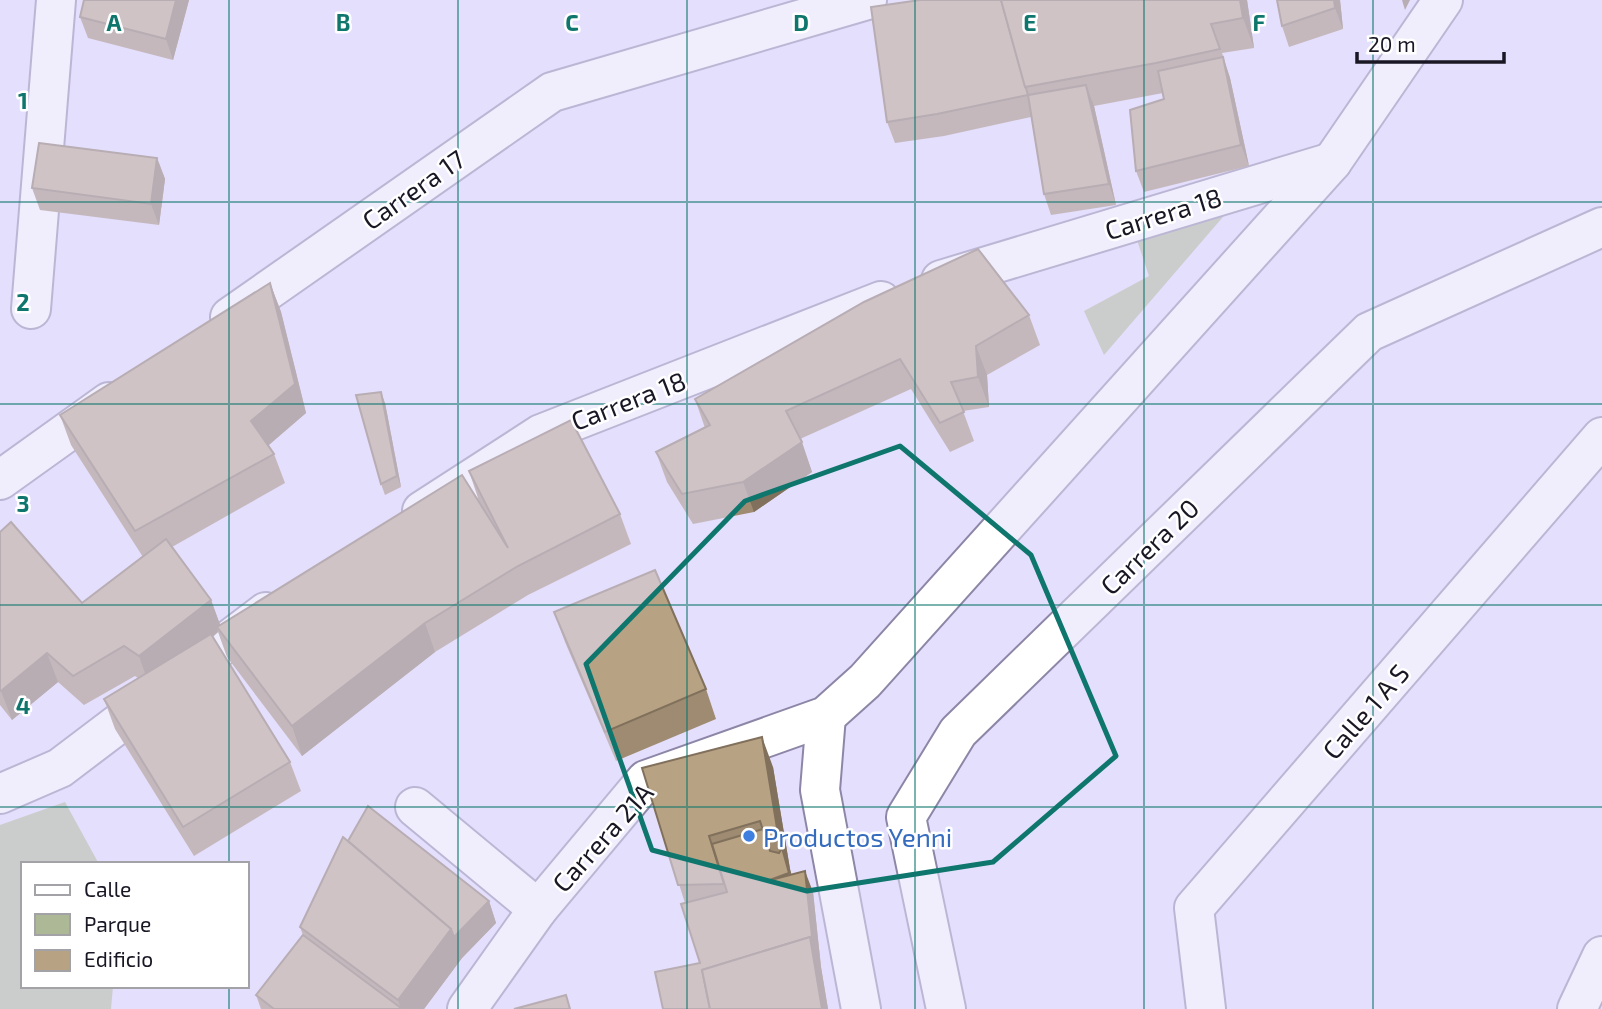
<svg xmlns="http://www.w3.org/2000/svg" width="1602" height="1009" font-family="'Exo 2',sans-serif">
  <rect width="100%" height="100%" fill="#e4dffc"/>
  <g fill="#adb896">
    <path d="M1241,196l-137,159 -20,-44 65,-35 -14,-42z"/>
    <path d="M65,802l34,62h-76v122h90l-2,23h-111v-184z"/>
  </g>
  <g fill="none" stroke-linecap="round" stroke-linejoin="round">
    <defs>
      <g id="street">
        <path d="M941,280l391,-118"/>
        <path d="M31,309l25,-309"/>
        <path d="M230,317l322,-225 315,-92"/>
        <path d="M0,480l109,-78"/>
        <path d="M422,511l119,-77 340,-133"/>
        <path d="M826,716l-6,74 41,219"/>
        <path d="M0,794l60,-26 206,-156"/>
        <path d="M415,807l123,102"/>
        <path d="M467,1009l71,-100 108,-129 180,-64 39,-35 467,-519 111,-162"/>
        <path d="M946,1009l-40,-192 52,-85 411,-400 233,-105"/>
        <path d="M1206,1009l-12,-101 408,-471"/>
        <path d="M1577,1009l25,-53"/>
      </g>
    </defs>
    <use href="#street" stroke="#8d86a7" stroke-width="42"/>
    <use href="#street" stroke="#fff" stroke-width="38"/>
  </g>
  <g fill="#9e8b72">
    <path d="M189,0l-16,60 -85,-22 -8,-21z"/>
    <path d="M920,0h327l7,48 -32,5 8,25 19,88 -105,26 -8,-21 28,-72 -1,-6 -69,13 22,99 -65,10 -7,-21 -13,-77 -87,19 -49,7 -8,-21z"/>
    <path d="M1277,0h63l3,29 -54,18 -7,-21z"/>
    <path d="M157,158l8,21 -6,46 -119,-15 -8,-22z"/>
    <path d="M270,283l11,29 25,101 -38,32 6,9 11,29 -113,64 39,53 9,25 266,-111 -7,-13 -10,-30 151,43 11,30 -103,51 -93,57 -133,104 -75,-99 -9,-25 -5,5 77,125 11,29 -107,65 -79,-127 -11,-30 34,-21 -3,-2 -51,29 -26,-23 -46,38 -12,-15v-173l82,71 61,-46 -72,-112 -11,-30z"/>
    <path d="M1029,315l11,30 -53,30 2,32 -26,4 11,30 -24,11 -39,-63 -111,50 12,33 -58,40 -61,12 -26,-42 -11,-30 49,-24 -10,-29z"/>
    <path d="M385,403l16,84 -16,8 -4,-11z"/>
    <path d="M554,612l152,77 10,30 -100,42 -51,-119z"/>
    <path d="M773,767l18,108 22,17 8,75 7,42h-165l37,-46 -15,-60 -43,-135z"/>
    <path d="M489,901l7,22 -34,35 -38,51h-163l-5,-14 47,-60 -3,-8z"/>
  </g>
  <g fill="#81715c">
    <path d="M176,0h13l-16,60 -7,-21z"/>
    <path d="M1240,0h7l7,48 -11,-30z"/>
    <path d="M1334,0h6l3,29 -8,-21z"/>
    <path d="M1402,0h8l-5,10z"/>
    <path d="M1223,57l7,21 19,88 -8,-21z"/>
    <path d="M1086,85l8,21 22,99 -7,-21z"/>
    <path d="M157,158l8,21 -6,46 -8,-21z"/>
    <path d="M270,283l11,29 25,101 -44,38 -11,-30z"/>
    <path d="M976,346l11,29 2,32 -11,-30z"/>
    <path d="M381,392l4,11 16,84 -4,-11z"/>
    <path d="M802,442l10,30 -58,40 -11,-30z"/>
    <path d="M211,600l11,30 -5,-3 1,5 -69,53 -10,-29z"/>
    <path d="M425,623l10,29 -133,104 -10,-30z"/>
    <path d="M47,653l11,29 -46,38 -11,-29z"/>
    <path d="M762,737l11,30 17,102 7,25 -18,-54z"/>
    <path d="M805,871l8,21 8,75 7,42h-6l-12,-72z"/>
    <path d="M489,901l7,22 -34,35 -38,51h-24l1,-1 -3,-8 53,-71z"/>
  </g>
  <g fill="#b8a284" stroke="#81715c" stroke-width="2">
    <path d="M84,0h92l-10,39 -86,-22z"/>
    <path d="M920,0h81l27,95 58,-10 23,99 -65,10 -16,-99 -91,19 -50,8 -16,-115z"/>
    <path d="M1001,0h239l3,18 -32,6 9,25 -64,14 -131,24z"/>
    <path d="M1277,0h57l1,8 -53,18z"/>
    <path d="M1223,57l18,88 -105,26 -6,-61 34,-11 -6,-28z"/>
    <path d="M39,143l118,15 -6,46 -119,-16z"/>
    <path d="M978,249l51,66 -53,31 2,31 -27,5 13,30 -24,11 -40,-64 -114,52 16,31 -59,40 -61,12 -26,-42 54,-27 -15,-26 169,-97z"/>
    <path d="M270,283l25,101 -44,37 23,33 -139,77 -75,-116z"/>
    <path d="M381,392l16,84 -16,8 -25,-89z"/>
    <path d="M571,420l49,94 -102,52 -93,57 -133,103 -75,-99 245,-152 46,73 -39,-77z"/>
    <path d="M11,522l71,81 84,-64 45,61 -72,56 -15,-10 -51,30 -26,-23 -46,38 -1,-1v-158z"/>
    <path d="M655,570l51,119 -101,43 -51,-120z"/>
    <path d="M211,634l79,128 -107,65 -79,-128z"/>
    <path d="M762,737l17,103 -12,3 -7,-22 -51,15 15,48 -46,1 -36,-117z"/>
    <path d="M368,806l121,95 -35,36 -3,-8 -103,-88z"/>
    <path d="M763,829l7,22 9,2 3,-5 7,25 -22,8 38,-10 8,75 -3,-9 -108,33 8,39h-47l-8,-37 45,-9 -19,-59 46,-12 -15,-48z"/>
    <path d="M343,837l108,92 -53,71 -98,-73z"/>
    <path d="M303,935l98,73 -1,1h-126l-18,-14z"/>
    <path d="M810,937l12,72h-112l-8,-39z"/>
    <path d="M566,995l4,14h-56z"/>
  </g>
  <path d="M0 0H1602V1009H0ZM900,446l131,109 85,201 -123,106 -186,29 -155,-41 -66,-186 159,-163z" fill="#e4dffc" fill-opacity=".55" fill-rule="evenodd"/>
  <path fill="none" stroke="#0f766e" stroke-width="5" stroke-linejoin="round" d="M900,446l131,109 85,201 -123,106 -186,29 -155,-41 -66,-186 159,-163z"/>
  <path fill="none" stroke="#0f766e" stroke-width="2" stroke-opacity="0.55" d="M229,0v864M458,0v1009M687,0v1009M915,0v1009M1144,0v1009M1373,0v1009M0,202h1602M0,404h1602M0,605h1602M0,807h1602M229,986v23"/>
  <circle fill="#3f7fe0" stroke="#fff" stroke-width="2.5" cx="749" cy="836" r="7"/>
  <g text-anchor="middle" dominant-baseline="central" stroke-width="5" stroke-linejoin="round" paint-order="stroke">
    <g font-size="26" fill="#1a1724" stroke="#fff">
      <text transform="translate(413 189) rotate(-35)">Carrera 17</text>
      <text transform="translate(1163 213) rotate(-17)">Carrera 18</text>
      <text transform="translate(628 400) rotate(-21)">Carrera 18</text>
      <text transform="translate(1149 546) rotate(-44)">Carrera 20</text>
      <text transform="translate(1365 711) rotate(-49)">Calle 1 A S</text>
      <text transform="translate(602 837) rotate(-48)">Carrera 21A</text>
    </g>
    <g font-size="26" fill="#366cbe" stroke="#fff" text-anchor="start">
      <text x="763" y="836">Productos Yenni</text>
    </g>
  </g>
  <g font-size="23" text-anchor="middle" font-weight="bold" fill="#0f766e" stroke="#fff" stroke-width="5" stroke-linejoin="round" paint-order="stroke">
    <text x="114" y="31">A</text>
    <text x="343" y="31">B</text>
    <text x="572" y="31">C</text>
    <text x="801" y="31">D</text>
    <text x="1030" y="31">E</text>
    <text x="1259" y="31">F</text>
    <text x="23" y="109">1</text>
    <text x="23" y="311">2</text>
    <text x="23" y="512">3</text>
    <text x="23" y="714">4</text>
  </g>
  <rect x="21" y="862" width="228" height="126" fill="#ffffff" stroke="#a3a2a7" stroke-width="2"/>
  <rect x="35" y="885" width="35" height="10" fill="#ffffff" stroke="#a3a2a7" stroke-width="2"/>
  <text x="84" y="897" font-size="21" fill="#1a1724">Calle</text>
  <rect x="35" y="914" width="35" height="21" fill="#adb896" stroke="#a3a2a7" stroke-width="2"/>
  <text x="84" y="932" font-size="21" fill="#1a1724">Parque</text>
  <rect x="35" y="950" width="35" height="21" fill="#b8a284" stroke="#a3a2a7" stroke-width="2"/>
  <text x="84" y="967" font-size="21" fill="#1a1724">Edificio</text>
  <path d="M1357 52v10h147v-10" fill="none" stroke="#1a1724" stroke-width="3.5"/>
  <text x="1368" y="52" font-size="21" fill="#1a1724" stroke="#ffffff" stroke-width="5" paint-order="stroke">20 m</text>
</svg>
